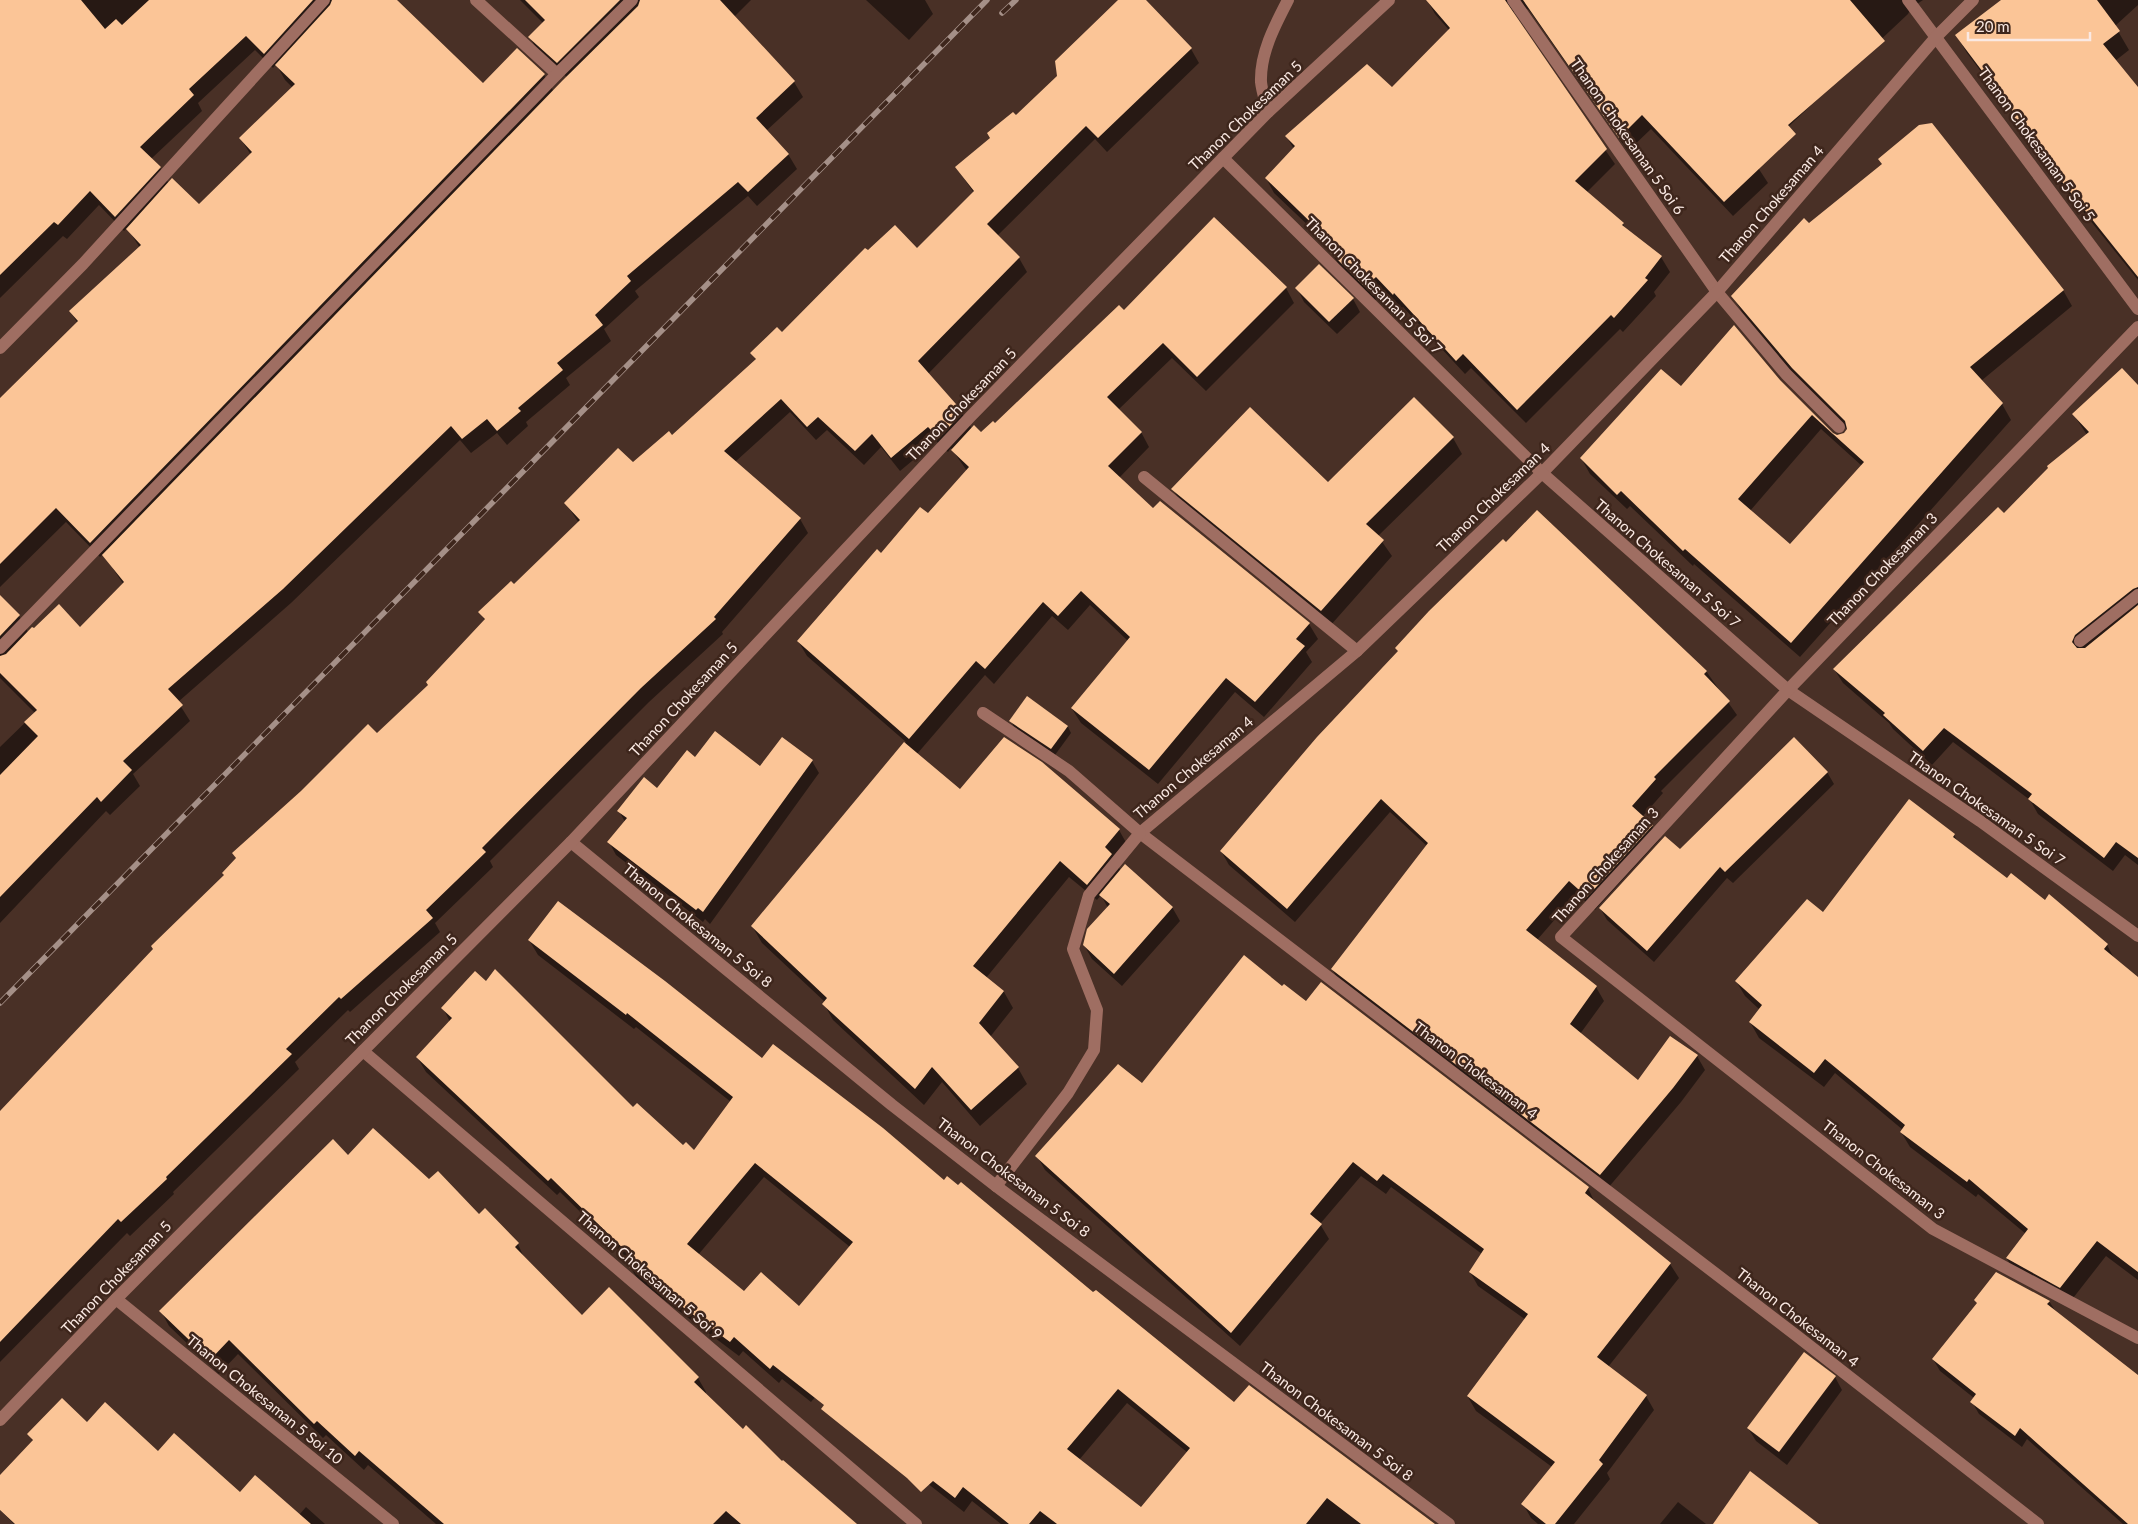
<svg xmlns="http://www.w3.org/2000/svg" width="2138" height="1524" font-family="Lato,sans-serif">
  <rect width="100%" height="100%" fill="#493026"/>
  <g fill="#0007" fill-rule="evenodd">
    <path d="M0,0h395l88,84 34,-34 27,25 10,17 14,-14 -30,-26 -8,-15 13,-14 -23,-23h231l-17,17 60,65 9,15 -37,34 22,23 9,15 -40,37 -9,-10 -113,95 4,6 -35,32 7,12 -45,37 4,7 -44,37 2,4 -21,19 -10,-12 -26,20 -11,-13 -169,163 -113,99 12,19 -57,53 7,12 -30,29 -4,-4 -106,112v-176l35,-34 -35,-35v-81l19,19 9,16 52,-4 44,-43 -21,-31 -3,3 -34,-35 -66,65v-187l78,-76 -8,-13 70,-63 -13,-20 -3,3 -25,-26 -32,34 -4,-3 -63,62zM255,50l18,18 3,-4 9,16 8,8 -53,50 11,17 -51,51 -31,-22 -9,-16 -9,-9 51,-48 -4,-8z"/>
    <path d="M866,0h59l8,14 -24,26z"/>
    <path d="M1120,0h24l47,49 8,14 -92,89 -12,-13 -98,97 22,22 8,14 -99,102 34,39 10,16 9,5 14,-9 129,-113 162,-24 8,15 -88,88 -34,-33 -54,52 23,22 8,15 -30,31 34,32 7,-8 149,122 9,15 -12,13 6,10 -48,55 -29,-25 -77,92 -77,-61 -9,-14 56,-68 -38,-36 -22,25 -16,-14 -58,68 -9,-9 -68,79 43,37 159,39 9,16 -13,15 6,10 51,36 8,14 -58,65 -30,-27 -8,-14 24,-37 -7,-13 -4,5 -28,-23 -83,101 18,14 9,16 -23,29 28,31 9,16 -47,42 -38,-44 -18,23 -91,-85 -9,-16 1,-2 -63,-59 -10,-17 154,-184 -99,-86 -9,-15 83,-86 47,-40 39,-44 -16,-23 -3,4 -12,-11 -36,30 -19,-24 -17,18 -37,-35 -11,10 -26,-28 -55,50 65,57 8,14 -86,99 1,2 -74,68 -159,159 3,6 -58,56 5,9 -90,80 -2,-2 -53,52 4,7 -126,123 1,2 -44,42 -3,-3 -127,129v-250l225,-237 12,-15 -4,-7 144,-118 52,-50 56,-64 -5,-9 34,-26 65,-63 -13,-19 67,-40 39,-27 84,-77 -4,-6 30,-21 86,-81 49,-2 57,-57 -18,-26 59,-50 43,-41z"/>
    <path d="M1427,0h496l-12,8 -3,6 -155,146 15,23 -35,33 -82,-87 -23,22 -99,-141 -7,-4 -6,2 -4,8 103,148 -28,28 36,32 3,6 35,27 9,15 -16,20 2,4 -33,36 -3,-3 -94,94 -55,-55 -6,6 -62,-67 -1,1 -17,-17 -11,10 -34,-34 -8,-14 2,-3 -60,-57 -8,-15 28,-29 -8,-13 106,-47 57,-59 -14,-16z"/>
    <path d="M2003,0h135v5l-23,21 14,24 -14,11 23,28v191l-114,-142 -10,-18 2,-2 -49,-65 -11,-18z"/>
    <path d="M1809,225l254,65 9,16 -91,75 21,23 9,16 -211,237 -106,-93 -1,2 -63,-60 -3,3 -37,-35 -9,-16 100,-70 98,-7 53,53 5,2 8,-2 3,-4 -46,-46 -60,-72 -9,-16zM1821,429l41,37 -72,80 -40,-35z"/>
    <path d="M1297,288l56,11 7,13 -23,22 -33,-32z"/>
    <path d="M2138,387v478l-13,-10 -12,16 -75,-57 -8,-14 -77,-58 -21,23 -39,-36 -4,-6 -46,-40 -9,-14 170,-154 83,-80 -13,-20z"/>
    <path d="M1453,438l9,16 -84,82 14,20 -62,70 -148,-121 -9,-16 155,-5z"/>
    <path d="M1706,671l31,44 -76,76 2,2 -21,24 10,9 8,13 -65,71 -18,-16 -40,46 59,47 8,14 -24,33 58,48 59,-26 8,14 -24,32 -73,86 -268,-205 -8,-14 95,-123 -37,-34 -95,110 -66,-57 -8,-14z"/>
    <path d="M1028,698l40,29 3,6 -16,22 -41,-28 -3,-6z"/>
    <path d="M695,759l66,8 51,-6 7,12 -109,151 -5,-5 -2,3 -87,-67 -7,-13 16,-20 -6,-11 38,-21z"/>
    <path d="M1827,772l7,12 -101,99 -6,-5 -73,84 -47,-42 -7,-12 80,-57z"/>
    <path d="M1954,835l4,7 50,38 37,22 62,43 8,15 23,18v302l-32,-24 -36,46 -54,-28 -9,-15 19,-25 -48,-40 -2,3 -66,-50 -9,-15 2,-2 -68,-57 -11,14 -65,-49 -9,-16 10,-12 -15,-14 -9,-15 87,-67z"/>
    <path d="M529,940l234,120 181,122 150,112 140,110 197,120h-430l-29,-23 -8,11 -148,-116 -5,6 -29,-23 -3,4 -36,-32 -4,5 -100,-75 -9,-14 3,-3 -73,-72 -3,3 -131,-123 -9,-15 33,-35 -7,-14 190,101 51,37 11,5 36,-49 -95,-75 -2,2 -96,-74zM764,1177l86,70 -51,61 -55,-15 -46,-38zM1127,1403l61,50 -47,56 -62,-49z"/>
    <path d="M1282,988l306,200 7,15 75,61 9,14 -71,89 38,29 8,14 -47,63 3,6 -36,45h-36l-7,-6 -8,-14 29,-37 -76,-56 -8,-14 58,-77 -48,-34 -8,-14 12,-18 -91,-67 -5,7 -25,-18 -41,48 9,15 -89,107 -195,-176 -8,-14z"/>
    <path d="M348,1157l81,23 50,35 39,29 7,16 57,57 116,61 8,14 -1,2 38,37 112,93h-419l-68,-59 -4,5 -38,-35 -3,3 -85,-84 -19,20 -50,-48 -8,-15z"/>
    <path d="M2049,1301l7,11 82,66v146h-15l-96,-85 -5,8 -43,-33 -7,-12 2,-4 -34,-27 -7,-12z"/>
    <path d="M1835,1377l7,13 -55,75 -31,-24 -8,-13z"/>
    <path d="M87,1424l71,29 82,41 59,21 7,-8 19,17h-311l-14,-14v-33l33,-35 -4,-8z"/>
    <path d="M1678,1502l28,22h-46z"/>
  </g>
  <g fill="#fbc597" fill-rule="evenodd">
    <path d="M0,0h81l24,29 11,-10 6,6 27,-25h164l-49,54 -18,-18 -57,53 5,6 -54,52 21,20 -46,50 -25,-26 -32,34 -4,-3 -54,53z"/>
    <path d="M332,0h65l86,83 34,-35 28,26 -455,469 -34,-35 -56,56v-166l78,-77 -9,-10 72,-66 -15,-16 46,-51 27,26 53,-52 -13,-14 56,-54 -20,-19 55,-60z"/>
    <path d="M525,0h95l-63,63 -29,-26 17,-17z"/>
    <path d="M640,0h80l75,81 -39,37 33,36 -41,38 -10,-10 -111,94 4,5 -36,34 8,10 -46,38 6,7 -45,38 3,3 -24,20 -10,-12 -25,20 -11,-13 -168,163 -115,100 15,16 -60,56 9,9 -31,32 -4,-5 -97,100v-122l38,-39 -14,-14 13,-12 -37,-37v-17l6,-2 26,-27 2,1 25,-24 21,23 44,-45 -22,-27 461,-475 75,-74z"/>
    <path d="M1118,0h28l46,48 -94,90 -12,-12 -99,98 33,33 -102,104 45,51 -24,26 -11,-11 -37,31 -19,-24 -17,17 -37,-34 -11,10 -26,-28 -57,52 77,67 -87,99 2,2 -75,69 -159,160 4,4 -60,58 7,8 -92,81 -2,-2 -53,52 6,5 -126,123 1,2 -46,43 -3,-3 -118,123v-231l153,-162 -2,-3 73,-71 -2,-2 14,-15 -4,-5 69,-62 67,-67 9,9 51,-48 -2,-3 59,-63 -7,-7 33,-31 3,3 66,-64 -16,-17 54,-55 15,14 36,-31 3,4 84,-76 -6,-6 27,-26 5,5 83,-84 3,2 27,-25 22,23 57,-57 -19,-24 35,-29 -3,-5 26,-21 3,3 41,-39 -2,-15z"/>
    <path d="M1426,0h79l102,149 -32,32 49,42 -2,2 40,31 -17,22 3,2 -34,38 -3,-3 -94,95 -54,-56 -7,7 -62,-68 -1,2 -17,-18 -11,10 -35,-35 6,-5 -71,-69 30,-32 -10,-10 82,-72 25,23 58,-59z"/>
    <path d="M1523,0h327l35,41 -97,84 8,9 -72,68 -82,-87 -23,23z"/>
    <path d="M2001,0h96l23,31 -17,13 35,43v190l-126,-158 4,-3 -61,-81z"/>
    <path d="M1932,123l132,167 -94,77 33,36 -212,240 -106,-94 -2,2 -62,-60 -4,4 -37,-37 81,-89 20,17 53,-61 46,55 53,53 4,2 7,-2 3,-4 -2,-8 -53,-53 -61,-72 73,-78 5,5 73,-59 -4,-5 41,-34zM1812,415l52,47 -74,82 -52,-45z"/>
    <path d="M1214,217l73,70 -90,90 -34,-34 -56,54 35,35 -34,34 45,42 7,-7 150,122 -14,16 9,7 -50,56 -29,-24 -77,92 -78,-62 59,-71 -49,-46 -23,25 -15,-14 -58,67 -9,-8 -67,78 -112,-98 80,-92 4,4 39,-46 8,6 41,-46 -18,-17 23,-25 7,7 12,-11 2,2 124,-118 5,5z"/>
    <path d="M1319,264l35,34 -25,24 -34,-34z"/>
    <path d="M2122,368l16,17v202l-5,2 -58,46 -3,7 5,6h8l53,-43v253l-22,-16 -12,16 -76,-59 4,-5 -88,-66 -21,23 -40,-36 2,-2 -52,-44 165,-162 6,6 44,-45 -1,-2 42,-34 -17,-18z"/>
    <path d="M1414,397l40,40 -88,87 18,16 -63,71 -150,-122 79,-82 78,75z"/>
    <path d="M1537,510l170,161 -3,3 26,27 -76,76 2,2 -24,27 21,19 -66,72 -18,-16 -43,49 71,56 -27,38 68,56 32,-44 28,19 -25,33 -73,87 -269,-206 97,-126 -47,-44 -94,110 -67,-58 97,-114 81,-86 -3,-3 34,-37 74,-72 3,3z"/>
    <path d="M0,595l20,20 -20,21z"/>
    <path d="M1027,696l41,30 -17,23 -42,-28z"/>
    <path d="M715,731l45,35 22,-29 31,23 -110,152 -5,-4 -2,2 -89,-68 20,-24 -10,-7 27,-34 13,11 30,-38 8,7z"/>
    <path d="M1004,737l38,25 78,67 -15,18 7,7 -25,31 -27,-24 -87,105 31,25 -25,32 40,44 -48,43 -39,-43 -17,22 -93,-85 5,-6 -76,-72 153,-184 56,47z"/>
    <path d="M1794,737l34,35 -103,100 -5,-5 -73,84 -48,-43 66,-72 15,13z"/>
    <path d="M1909,799l46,35 -2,3 54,41 4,-5 34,27 4,-6 59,50 -4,5 34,28v295l-41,-31 -37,47 -54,-30 22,-29 -59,-50 -2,3 -67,-50 5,-7 -80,-66 -11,14 -65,-51 13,-17 -27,-24 72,-82 16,13z"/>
    <path d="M1125,864l48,43 -59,67 -31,-29 4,-16 23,-25 -11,-9z"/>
    <path d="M558,901l107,80 97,77 11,-14 110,84 61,52 3,-4 11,9 3,-3 132,110 3,-2 138,112 15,-17 186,139h-74l-34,-26 -21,26h-249l-17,-13 -11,13h-20l-46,-37 -8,11 -22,-17 -12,11 -14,-14 -86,-69 3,-4 -51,-40 -3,4 -36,-32 -4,5 -101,-75 6,-7 -84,-82 -3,3 -132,-124 36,-39 -11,-10 34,-37 11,10 9,-12 138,138 4,-4 46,42 3,-3 8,8 39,-53 -106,-84 -1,2 -98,-75zM755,1163l98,79 -54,64 -38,-34 -17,19 -57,-47zM1118,1389l72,59 -49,59 -74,-58z"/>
    <path d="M1244,955l38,31 2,-2 22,17 15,-19 268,205 -4,6 86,70 -74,94 50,38 -48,65 4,4 -48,60h-9l-25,-20 34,-42 -88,-66 61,-82 -59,-42 15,-23 -101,-75 -6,7 -24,-19 -43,52 12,10 -91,109 -196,-177 83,-92 24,19z"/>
    <path d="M373,1128l56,51 9,-8 41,43 6,-6 34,35 -4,4 67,68 27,-28 90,90 -5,5 49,47 3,-4 36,36 1,-1 74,64h-116l-15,-13 -13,13h-269l-85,-73 -4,5 -38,-35 -3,3 -85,-84 -19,20 -51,-49 174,-172 15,16z"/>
    <path d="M1996,1272l54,29 -3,3 91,71v149h-10l-108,-96 -5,8 -45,-34 6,-8 -44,-35 45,-56 -3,-3z"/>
    <path d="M1804,1352l32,24 -57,76 -32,-24z"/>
    <path d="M62,1398l25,24 18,-20 53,49 16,-18 66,59 15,-17 56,49h-296l-15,-14v-35l33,-35 -6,-6z"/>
    <path d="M1750,1471l69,53h-106z"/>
  </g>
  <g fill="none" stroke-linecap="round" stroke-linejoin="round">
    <g stroke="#9f6e62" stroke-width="12">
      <path d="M476,0l81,74"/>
      <path d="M1513,0l204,292 69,82 53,53"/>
      <path d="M1908,0l230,309"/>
      <path d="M1973,0l-36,36 -220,256 -175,181 -185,178 -217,182 657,503 241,188"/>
      <path d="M1268,112c-2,-9 -6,-20 -7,-30 -1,-29 14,-57 27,-82"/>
      <path d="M1223,158l319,315 246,217 192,131 158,115"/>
      <path d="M2138,327l-350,363 -227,247 372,292 205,109"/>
      <path d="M0,348l83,-84 241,-264"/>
      <path d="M1144,477l213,174"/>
      <path d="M2080,641l58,-46"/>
      <path d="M0,648l557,-574 75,-74"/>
      <path d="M983,713l86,58 71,62 -51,62 -16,54 24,61 -3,40 -26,43 -72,93"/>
      <path d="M571,842l321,263 104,81 453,338"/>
      <path d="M363,1051l553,473"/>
      <path d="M116,1299l277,225"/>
      <path d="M0,1420l116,-121 455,-457 400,-426 252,-258 45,-46 121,-112"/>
    </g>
    <defs>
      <g id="rail">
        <path d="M1002,13l14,-13"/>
        <path d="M0,1003l987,-1003"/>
      </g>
    </defs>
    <use href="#rail" stroke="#a59088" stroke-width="5.5"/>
    <use href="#rail" stroke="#3e261c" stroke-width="4" stroke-dasharray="11" stroke-linecap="butt"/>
  </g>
  <g text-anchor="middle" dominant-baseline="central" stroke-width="5" stroke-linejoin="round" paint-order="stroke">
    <g font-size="15" fill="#fae9e3" stroke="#3e261c">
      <text transform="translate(1245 115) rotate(-44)">Thanon Chokesaman 5</text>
      <text transform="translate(1628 136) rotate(55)">Thanon Chokesaman 5 Soi 6</text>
      <text transform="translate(2037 144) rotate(54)">Thanon Chokesaman 5 Soi 5</text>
      <text transform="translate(1771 204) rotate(-49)">Thanon Chokesaman 4</text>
      <text transform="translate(1374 285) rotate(45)">Thanon Chokesaman 5 Soi 7</text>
      <text transform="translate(961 404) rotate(-46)">Thanon Chokesaman 5</text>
      <text transform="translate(1493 497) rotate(-44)">Thanon Chokesaman 4</text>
      <text transform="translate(1668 563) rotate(41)">Thanon Chokesaman 5 Soi 7</text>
      <text transform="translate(1882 569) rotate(-46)">Thanon Chokesaman 3</text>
      <text transform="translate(683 699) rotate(-47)">Thanon Chokesaman 5</text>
      <text transform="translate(1193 767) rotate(-40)">Thanon Chokesaman 4</text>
      <text transform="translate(1987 808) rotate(35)">Thanon Chokesaman 5 Soi 7</text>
      <text transform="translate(1605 865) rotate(-48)">Thanon Chokesaman 3</text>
      <text transform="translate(698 925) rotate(39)">Thanon Chokesaman 5 Soi 8</text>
      <text transform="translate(401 989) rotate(-45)">Thanon Chokesaman 5</text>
      <text transform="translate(1476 1070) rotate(37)">Thanon Chokesaman 4</text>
      <text transform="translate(1884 1169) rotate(38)">Thanon Chokesaman 3</text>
      <text transform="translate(1014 1177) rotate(37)">Thanon Chokesaman 5 Soi 8</text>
      <text transform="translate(650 1275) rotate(41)">Thanon Chokesaman 5 Soi 9</text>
      <text transform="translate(116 1277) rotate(-46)">Thanon Chokesaman 5</text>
      <text transform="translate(1798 1317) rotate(38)">Thanon Chokesaman 4</text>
      <text transform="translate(265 1399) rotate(39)">Thanon Chokesaman 5 Soi 10</text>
      <text transform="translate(1337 1421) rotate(37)">Thanon Chokesaman 5 Soi 8</text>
    </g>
  </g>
  <path d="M1968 32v8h122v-8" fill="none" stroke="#fae9e3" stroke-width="2.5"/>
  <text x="1976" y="32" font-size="15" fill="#fae9e3" stroke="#3e261c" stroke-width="4" paint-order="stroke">20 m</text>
</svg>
